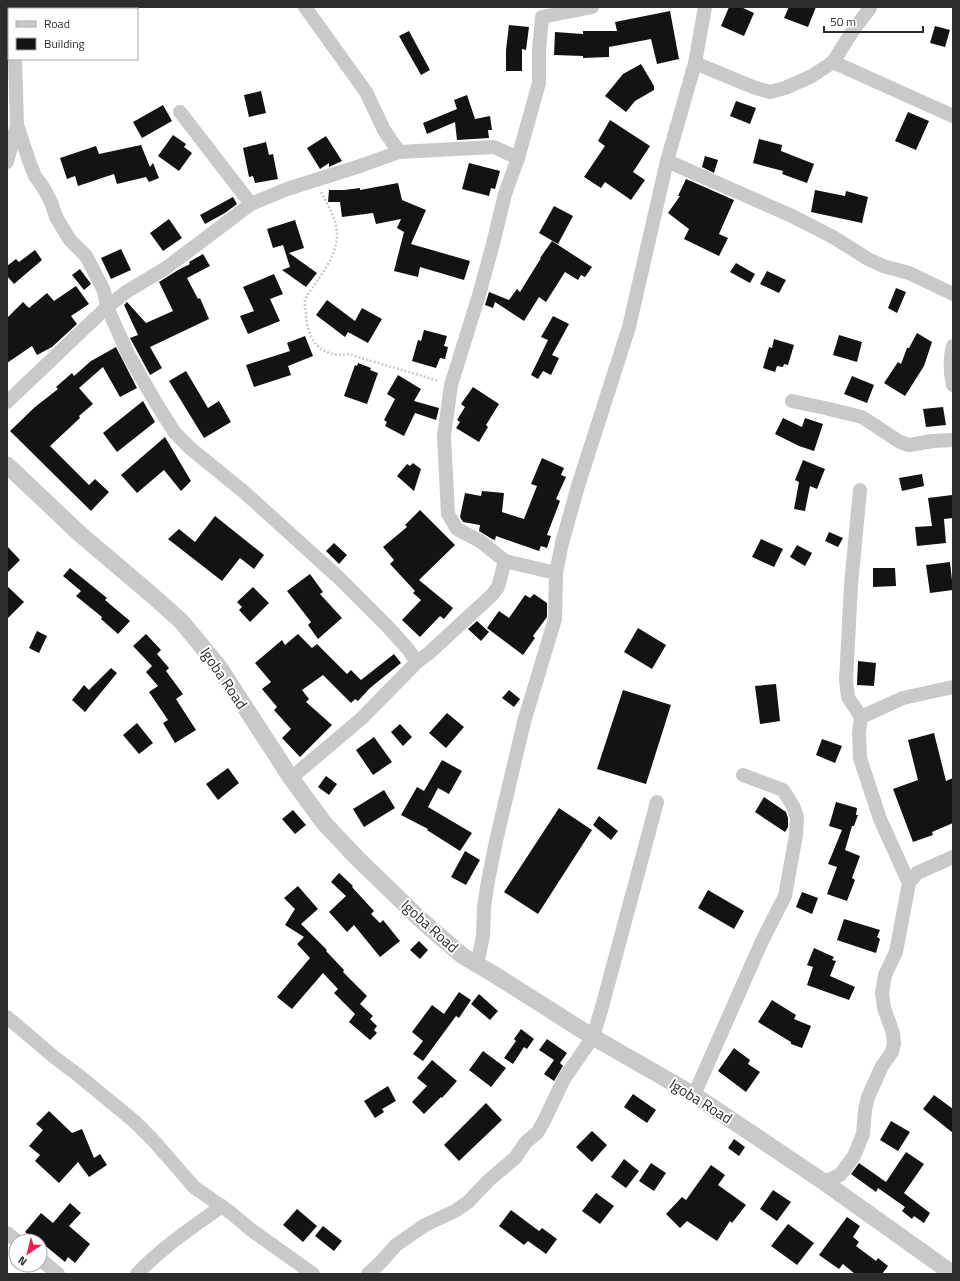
<svg xmlns="http://www.w3.org/2000/svg" width="960" height="1281" font-family="'Titillium Web',sans-serif">
  <rect width="100%" height="100%" fill="#fff"/>
  <g fill="#131313">
    <path d="M729,7h12l13,6 -10,23 -23,-10z"/>
    <path d="M789,7h27l-8,20 -24,-9z"/>
    <path d="M670,11l9,48 -22,5 -6,-25 -42,8v10l-26,1v-2l-29,-1 1,-23 28,2v-3h34l-2,-9z"/>
    <path d="M509,25l20,2 -3,23 -4,-1v22h-16v-21z"/>
    <path d="M935,26l15,4 -5,17 -15,-4z"/>
    <path d="M409,31l21,39 -9,5 -22,-39z"/>
    <path d="M641,64l13,22v4l-19,11 -9,11 -21,-16 18,-22z"/>
    <path d="M261,91l5,22 -17,4 -5,-22z"/>
    <path d="M467,95l8,24 15,-3 2,14h-4l1,8 -32,2 -2,-18 -28,12 -4,-11 34,-14 -3,-9z"/>
    <path d="M736,101l20,7 -6,16 -20,-8z"/>
    <path d="M163,105l9,16 -30,17 -9,-16z"/>
    <path d="M908,112l21,9 -13,29 -21,-9z"/>
    <path d="M610,120l40,26 -17,26 12,8 -14,20 -26,-18 -4,6 -17,-11 21,-31 -7,-5z"/>
    <path d="M173,135l13,9 -2,3 8,6 -13,18 -21,-15z"/>
    <path d="M326,136l16,25 -13,6v-4l-9,6 -13,-21z"/>
    <path d="M759,139l23,6 -1,6 33,13 -7,19 -25,-9 1,-3 -30,-8z"/>
    <path d="M266,142l3,13 4,-1 5,25 -23,4 -2,-7 -4,1 -6,-29z"/>
    <path d="M141,145l9,22 3,-4 6,15 -10,4 -3,-5 -29,7 -3,-10 -36,12 -3,-10 -8,3 -7,-21 36,-12 3,8z"/>
    <path d="M705,156l13,4 -4,13 -12,-6z"/>
    <path d="M469,163l31,8 -5,18 -4,-1 -2,8 -27,-7z"/>
    <path d="M686,179l48,21 -15,34 9,4 -9,18 -35,-17 5,-10 -21,-16 12,-17h-2z"/>
    <path d="M398,183l4,17 24,10 -15,34 59,17 -6,19 -44,-13 -2,10 -24,-6 10,-39 -7,-4 4,-9 -25,5 -3,-11 -31,4 -2,-15h-12l1,-12h15l16,-2v2z"/>
    <path d="M815,190l30,6 1,-5 22,6 -6,26 -51,-11z"/>
    <path d="M233,197l4,7 -12,9 -20,11 -5,-9z"/>
    <path d="M554,206l19,10 -15,28 -19,-11z"/>
    <path d="M169,219l13,19 -19,13 -13,-18z"/>
    <path d="M295,220l9,28 -15,5 28,20 -11,14 -24,-17 8,-3 -7,-22 -10,3 -6,-19z"/>
    <path d="M552,241l40,26 -7,10 -4,-2 -3,5 -13,-8 -19,30 -7,-5 -15,24 -29,-19 -2,6 -8,-3 4,-13 20,8 8,-11 3,3 21,-34h-1z"/>
    <path d="M121,249l10,21 -20,9 -10,-21z"/>
    <path d="M35,250l7,10 -28,24 -7,-8v-10l9,-7 3,3z"/>
    <path d="M203,254l7,12 -23,12 11,21 2,-1 9,21 -59,28 12,21 -12,7 -20,-37 8,-3 -14,-30 3,-3 19,21 27,-12 -14,-29 19,-12 12,-6 -1,-2z"/>
    <path d="M736,263l19,11 -5,9 -20,-11z"/>
    <path d="M80,269l11,15 -7,6 -12,-15z"/>
    <path d="M767,271l19,9 -7,13 -19,-9z"/>
    <path d="M274,274l9,20 -13,5 10,22 -32,13 -8,-18 14,-5 -11,-24z"/>
    <path d="M76,286l13,18 -18,12 6,8 -25,23 -15,8 -5,-9 -25,17v-45l16,-16 6,6 18,-15 7,8z"/>
    <path d="M896,288l10,4 -9,21 -9,-5z"/>
    <path d="M327,300l28,21 7,-13 20,11 -14,24 -20,-11 -3,5 -29,-22z"/>
    <path d="M553,316l16,8 -17,31 7,3 -8,17 -8,-4 -5,8 -7,-4 17,-35 -7,-3z"/>
    <path d="M424,330l23,6 -3,10 4,1 -3,12 -5,-1 -4,10 -24,-7 6,-21 3,1z"/>
    <path d="M917,333l15,9 -8,24 -19,30 -21,-13 14,-21 3,2 6,-16h2z"/>
    <path d="M839,335l23,7 -5,20 -24,-7z"/>
    <path d="M305,336l8,20 -25,10 3,9 -37,12 -8,-22 44,-14 -3,-8z"/>
    <path d="M774,339l20,6 -6,20 -4,-1 -1,3 -6,-1 -2,6 -12,-4 6,-21 3,1z"/>
    <path d="M116,347l21,41 -17,9 -17,-30 -24,21 14,16 -14,12 1,2 -30,28 39,39 6,-6 14,13 -18,19 -81,-80 25,-24 23,-18 -2,-2 16,-14 2,3 17,-15z"/>
    <path d="M358,363l13,5 -1,2 8,3 -11,31 -23,-8 11,-31 2,1z"/>
    <path d="M186,371l22,37 11,-7 12,21 -27,16 -35,-57z"/>
    <path d="M398,375l23,14 -7,12 25,7 -3,12 -21,-7 -11,23 -19,-10 2,-4 -3,-2 11,-21 -8,-5z"/>
    <path d="M852,376l22,9 -7,18 -23,-9z"/>
    <path d="M473,387l26,17 -13,21 2,2 -9,15 -23,-14 4,-6 -3,-2 8,-13 -4,-3z"/>
    <path d="M143,401l12,21 -38,30 -14,-19z"/>
    <path d="M943,407l3,18 -20,2 -3,-18z"/>
    <path d="M783,418l19,9 3,-9 18,6 -9,27 -15,-5 -24,-12z"/>
    <path d="M165,437l26,44 -10,10 -17,-21 -27,23 -16,-18z"/>
    <path d="M542,458l22,10 -3,7 5,2 -10,22 4,2 -13,34 4,1 -4,12 -6,-2 -2,5 -43,-15 -1,4 -3,-1 -13,-8 1,-6 -17,-3 -3,-5 5,-24 16,3 1,-5 22,2 -2,19 22,7 13,-33 -6,-2z"/>
    <path d="M803,460l22,9 -8,20 -7,-3 -5,25 -11,-2 5,-27 -4,-2z"/>
    <path d="M413,463l8,6 -7,22 -17,-15 10,-12 3,2z"/>
    <path d="M922,474l2,12 -22,5 -3,-13z"/>
    <path d="M952,495l1,23 -9,1 2,24 -29,3 -2,-19 17,-1 -4,-28z"/>
    <path d="M420,510l35,35 -36,35 34,28 -9,11 -4,-3 -20,21 -18,-17 19,-20 -8,-7 2,-2 -25,-27 4,-4 -11,-13 24,-20 -2,-2z"/>
    <path d="M215,516l49,39 -10,14 -14,-11 -18,23 -54,-42 11,-10 16,13z"/>
    <path d="M829,532l14,6 -5,9 -13,-6z"/>
    <path d="M761,539l22,10 -9,18 -22,-10z"/>
    <path d="M334,543l13,12 -8,9 -13,-13z"/>
    <path d="M797,545l15,8 -7,13 -15,-9z"/>
    <path d="M7,546l13,14 -13,13z"/>
    <path d="M950,562l3,28 -23,3 -4,-28z"/>
    <path d="M70,568l37,30 -2,2 25,21 -12,13 -17,-15 1,-2 -26,-21 5,-5 -18,-15z"/>
    <path d="M873,568h22l1,18 -23,1z"/>
    <path d="M310,574l13,18 -3,2 22,24 -24,21 -10,-14 3,-3 -24,-31z"/>
    <path d="M7,586l17,16 -17,17z"/>
    <path d="M253,587l16,16 -19,19 -11,-12 3,-3 -5,-5z"/>
    <path d="M534,594l13,9v14l-14,19 2,2 -12,17 -36,-27 12,-17 10,7 16,-23 5,3z"/>
    <path d="M477,621l12,11 -8,9 -13,-12z"/>
    <path d="M638,628l28,17 -14,24 -28,-17z"/>
    <path d="M37,631l10,5 -8,17 -10,-5z"/>
    <path d="M146,634l15,16 -4,4 12,14 -3,3 17,23 -7,5 20,31 -21,13 -12,-20 5,-3 -19,-28 9,-6 -12,-14 6,-6 -19,-20z"/>
    <path d="M298,634l14,14 5,-4 30,30 4,-4 10,10 33,-26 7,9 -31,25 -12,13 -3,-2 -4,4 -28,-28 -21,15 7,9 -3,3 26,23 -32,32 -18,-19 9,-9 -17,-19 3,-3 -15,-18 9,-7 -16,-19 27,-23 3,5z"/>
    <path d="M858,661l18,2 -2,23 -17,-1z"/>
    <path d="M111,668l6,5 -32,39 -13,-12 12,-15 5,5z"/>
    <path d="M776,684l4,37 -20,3 -5,-38z"/>
    <path d="M509,690l11,9 -6,8 -12,-9z"/>
    <path d="M623,690l48,15 -25,79 -49,-15z"/>
    <path d="M447,713l17,14 -18,21 -17,-15z"/>
    <path d="M137,723l16,20 -14,11 -16,-19z"/>
    <path d="M400,724l12,13 -9,9 -12,-14z"/>
    <path d="M934,733l12,48 7,-3v45l-21,9 1,3 -20,7 -20,-53 25,-9 -10,-40z"/>
    <path d="M374,737l18,25 -19,13 -17,-25z"/>
    <path d="M822,739l20,7 -7,17 -19,-8z"/>
    <path d="M442,760l20,11 -13,23 -11,-6 -10,19 44,26 -12,18 -33,-21 1,-1 -27,-14 16,-28 7,4z"/>
    <path d="M228,768l11,15 -21,17 -12,-16z"/>
    <path d="M326,776l11,8 -8,11 -11,-8z"/>
    <path d="M384,790l11,18 -31,19 -11,-18z"/>
    <path d="M764,797l22,15 2,6v9l-3,5 -30,-20z"/>
    <path d="M836,802l21,6 -1,7h2l-4,11h-2l-7,24 15,6 -8,22 3,2 -8,21 -20,-7 10,-27 -9,-3 14,-34 -13,-4z"/>
    <path d="M559,808l33,22 -54,84 -34,-22z"/>
    <path d="M293,810l13,15 -11,9 -13,-15z"/>
    <path d="M599,816l19,15 -7,9 -18,-15z"/>
    <path d="M465,851l15,9 -14,25 -15,-8z"/>
    <path d="M339,873l14,13 -1,1 22,24 -3,3 9,9 3,-3 17,21 -20,16 -26,-32 -7,7 -18,-20 17,-16 -15,-14z"/>
    <path d="M298,886l20,23 -17,15 26,26 -1,1 18,19 -1,2 24,24 -7,8 13,12 -3,3 7,7 -3,4 3,3 -7,7 -21,-18 6,-8 -21,-21 4,-4 -15,-16 -31,36 -15,-12 33,-39 -13,-14 7,-7 -19,-12 10,-16 -11,-11z"/>
    <path d="M708,890l36,21 -10,18 -36,-21z"/>
    <path d="M802,892l16,6 -6,16 -16,-7z"/>
    <path d="M844,919l36,11 -3,7 3,2 -4,14 -39,-13z"/>
    <path d="M419,941l9,9 -8,9 -10,-9z"/>
    <path d="M814,948l20,9 -2,3 4,1 -6,15 25,11 -6,13 -42,-15 6,-18 -6,-2z"/>
    <path d="M459,992l12,8 -12,18 -3,-2 -33,45 -10,-7 10,-13 -11,-9 20,-27 12,9z"/>
    <path d="M479,994l19,17 -8,9 -19,-16z"/>
    <path d="M772,1000l24,15 -2,4 17,7 -9,22 -11,-4v-2l-33,-20z"/>
    <path d="M521,1029l13,10 -7,10 -3,-2 -11,17 -9,-6 12,-17 -2,-2z"/>
    <path d="M547,1039l20,14 -7,10 3,3 -9,15 -10,-7 10,-14 -15,-10z"/>
    <path d="M734,1048l16,12 -2,4 12,8 -14,20 -28,-21z"/>
    <path d="M483,1051l23,17 -15,19 -22,-17z"/>
    <path d="M432,1060l25,21 -15,17 -1,-1 -17,17 -12,-12 15,-16 -10,-8z"/>
    <path d="M388,1086l8,15 -14,8 2,3 -9,6 -11,-17z"/>
    <path d="M633,1094l23,16 -9,13 -23,-16z"/>
    <path d="M934,1095l19,14v24l-30,-24z"/>
    <path d="M486,1103l16,17 -43,41 -15,-16z"/>
    <path d="M49,1111l23,22 10,-4 12,29 6,-4 7,11 -18,12 -11,-15 -19,21 -24,-22 5,-6 -11,-9 14,-16 -7,-6z"/>
    <path d="M891,1121l19,11 -12,19 -18,-11z"/>
    <path d="M592,1131l15,14 -15,17 -16,-15z"/>
    <path d="M734,1139l11,8 -6,9 -11,-8z"/>
    <path d="M906,1152l18,12 -20,29 26,20 -6,10 -10,-7 -2,3 -10,-8 3,-4 -27,-19 -2,4 -25,-18 8,-11 27,19z"/>
    <path d="M624,1159l15,12 -13,17 -15,-11z"/>
    <path d="M651,1163l15,10 -12,18 -15,-10z"/>
    <path d="M711,1165l14,10 -7,10 28,20 -14,18 -2,-2 -13,20 -30,-20 -7,7 -14,-14 16,-17 4,3z"/>
    <path d="M773,1190l18,12 -14,19 -17,-12z"/>
    <path d="M596,1193l18,13 -14,18 -18,-13z"/>
    <path d="M70,1203l11,10 -12,13 21,18 -15,19 -7,-6 -3,5 -23,-19 -1,2 -1,-4h-4l-11,-9 16,-19 12,10z"/>
    <path d="M297,1209l20,17 -14,16 -20,-17z"/>
    <path d="M511,1210l28,21 3,-3 15,11 -11,15 -18,-13 -4,4 -25,-19z"/>
    <path d="M847,1217l13,9 -7,11 6,5 -3,4 20,15 2,-3 10,8 -6,8h-27l-12,-10 -4,5 -20,-14z"/>
    <path d="M788,1224l26,19 -17,22 -26,-19z"/>
    <path d="M323,1226l19,15 -8,10 -19,-15z"/>
  </g>
  <g fill="none" stroke-linecap="round" stroke-linejoin="round">
    <path stroke="#c9c9c9" stroke-width="2.5" stroke-dasharray="2 2" stroke-linecap="butt" d="M321,192c8,15 17,29 16,46 -2,19 -14,34 -24,49 -2,3 -7,9 -8,13 -1,4 1,10 1,15 2,26 15,43 42,39l91,27"/>
    <g stroke="#c9c9c9" stroke-width="14">
      <path d="M305,7l61,85 18,38 15,22"/>
      <path d="M19,9v-2"/>
      <path d="M833,62l120,54"/>
      <path d="M695,63l58,24 17,5 15,-4 27,-12 21,-14 21,-33 16,-21"/>
      <path d="M180,112l71,92"/>
      <path d="M17,125l12,36 6,15 8,11 8,15 5,15 14,23 16,16 11,21 7,14 3,16 21,47 28,49 19,30 15,15 54,44 94,85 50,50 19,21 10,14"/>
      <path d="M667,161l125,55 41,21 35,22 15,7 26,7 44,21"/>
      <path d="M7,162l10,-37 -2,-66"/>
      <path d="M953,346c-4,13 -3,25 0,39"/>
      <path d="M792,401l33,7 37,9 38,25 9,3 24,-4 20,-1"/>
      <path d="M7,402l100,-95 19,-15 40,-24 85,-64 36,-15 73,-23 39,-14 95,-5 24,11"/>
      <path d="M860,490l-9,95 -5,96 2,16 13,20 -2,16 1,25 20,61 29,64"/>
      <path d="M505,561l51,12"/>
      <path d="M861,717l42,-19 50,-11"/>
      <path d="M291,778l70,-59 56,-57 12,-9 63,-58 6,-8 7,-26 -25,-20 -23,-12 -9,-15 -4,-78 7,-51 28,-90 14,-51 12,-50 13,-36 21,-75v-33l3,-33 50,-10"/>
      <path d="M477,965l6,-29 1,-29 4,-26 8,-40 28,-119 31,-103 1,-46 6,-30 16,-57 51,-159 38,-166 28,-98 10,-56"/>
      <path d="M7,1017l47,40 24,18 56,46 19,19 41,47 37,26 19,16 63,45"/>
      <path d="M694,1095l68,-154 23,-45 11,-61 1,-18 -4,-11 -10,-16 -40,-15"/>
      <path d="M824,1182l16,-7 14,-19 9,-22 2,-24 3,-13 14,-31 10,-14 2,-9 -1,-10 -9,-25 -2,-15 3,-18 11,-23 13,-69 8,-10 36,-16"/>
      <path d="M7,1233l10,8"/>
      <path d="M40,1259l18,15"/>
      <path d="M137,1274c25,-27 56,-47 85,-68"/>
      <path d="M368,1274l13,-12 15,-17 29,-20 30,-14 13,-9 21,-22 26,-22 11,-16 11,-9 6,-10 21,-44 29,-42 9,-30 55,-205"/>
    </g>
    <path stroke="#c9c9c9" stroke-width="17" d="M7,465l73,69 73,62 28,25 38,46 72,111 33,45 33,35 62,60 25,22 19,16 32,19 98,62 101,58 130,87 129,92"/>
  </g>
  <g text-anchor="middle" dominant-baseline="central" stroke-width="4" stroke-linejoin="round" paint-order="stroke">
    <g font-size="15" fill="#2c2c2c" stroke="#fff">
      <text transform="translate(224 678) rotate(56)">Igoba Road</text>
      <text transform="translate(430 926) rotate(42)">Igoba Road</text>
      <text transform="translate(701 1101) rotate(32)">Igoba Road</text>
    </g>
  </g>
  <rect width="960" height="1281" fill="none" stroke="#2c2c2c" stroke-width="16"/>
  <rect x="8" y="8" width="130" height="52" fill="#ffffff" stroke="#ababab"/>
  <rect x="16" y="21" width="20" height="6" fill="#c9c9c9" stroke="#ababab"/>
  <text x="44" y="28" font-size="12" fill="#2c2c2c">Road</text>
  <rect x="16" y="38" width="20" height="12" fill="#131313" stroke="#ababab"/>
  <text x="44" y="48" font-size="12" fill="#2c2c2c">Building</text>
  <g transform="translate(28 1253) rotate(215)"><circle r="19" fill="#ffffff" stroke="#ababab"/>
  <path d="M0-3L7 15L0 10L-7 15Z" fill="#f51d55"/>
  <text y="-6" font-size="11" font-weight="bold" text-anchor="middle" fill="#2c2c2c">N</text>
  </g>
  <path d="M824 26v6h99v-6" fill="none" stroke="#2c2c2c" stroke-width="2"/>
  <text x="830" y="26" font-size="12" fill="#2c2c2c" stroke="#ffffff" stroke-width="3" paint-order="stroke">50 m</text>
</svg>
